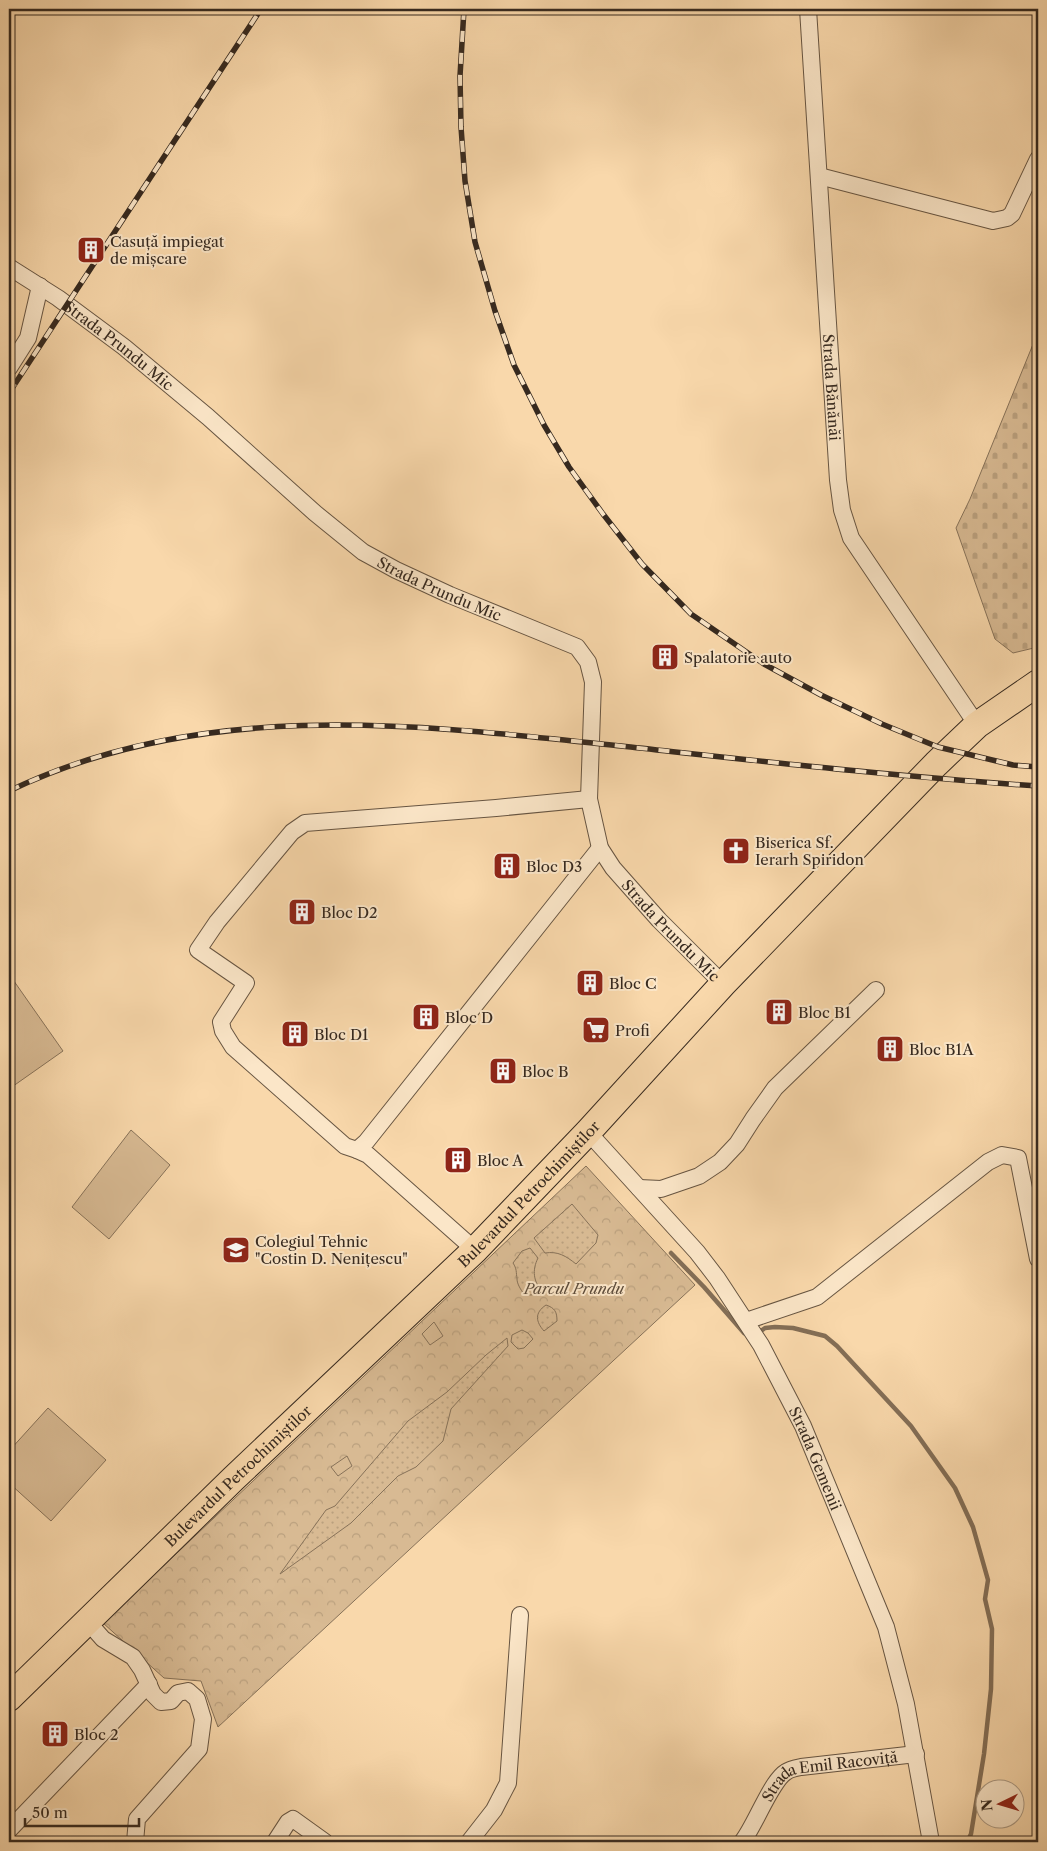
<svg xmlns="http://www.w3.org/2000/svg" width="1047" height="1851" font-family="'Libre Caslon Text',serif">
  <defs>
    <pattern id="forest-crowns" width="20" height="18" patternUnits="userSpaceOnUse" patternTransform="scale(1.25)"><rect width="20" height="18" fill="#d8ba93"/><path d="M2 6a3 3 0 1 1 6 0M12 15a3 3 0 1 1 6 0" fill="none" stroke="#baa07e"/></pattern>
    <pattern id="cemetery-stones" width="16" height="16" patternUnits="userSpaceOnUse" patternTransform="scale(1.25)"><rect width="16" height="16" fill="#d8ba93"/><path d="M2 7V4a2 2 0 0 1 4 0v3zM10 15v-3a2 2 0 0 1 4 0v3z" fill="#baa07e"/></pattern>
    <pattern id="garden-dots" width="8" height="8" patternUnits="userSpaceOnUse" patternTransform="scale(1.25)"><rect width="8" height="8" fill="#d8ba93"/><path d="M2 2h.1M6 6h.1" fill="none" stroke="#baa07e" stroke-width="1.8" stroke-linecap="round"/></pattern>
  </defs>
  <rect width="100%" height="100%" fill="#f9d8ab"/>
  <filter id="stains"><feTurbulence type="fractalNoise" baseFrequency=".004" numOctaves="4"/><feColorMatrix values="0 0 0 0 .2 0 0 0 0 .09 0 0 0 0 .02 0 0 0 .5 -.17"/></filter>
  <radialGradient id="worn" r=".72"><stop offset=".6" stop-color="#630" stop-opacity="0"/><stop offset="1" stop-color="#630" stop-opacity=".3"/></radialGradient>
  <path fill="url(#forest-crowns)" stroke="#877259" d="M586,1166l109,119 -477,442 -17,-46 -37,-3 -61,-55z"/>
  <path fill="url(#cemetery-stones)" stroke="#877259" d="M1038,332v315l-25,6 -18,-14 -39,-111 14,-29z"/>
  <g fill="url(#garden-dots)" stroke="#877259">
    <path d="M572,1204l26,31 -2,8 -20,21c-10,-8 -18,-13 -31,-11l-11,-15z"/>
    <path d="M530,1248l8,10c-6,12 -5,24 5,34l-12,3 -7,-1c-3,-4 -7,-10 -7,-15 -1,-7 0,-10 -4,-16l9,-12z"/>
    <path d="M546,1305c9,3 11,7 11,16l-13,10c-8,-9 -10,-18 2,-26z"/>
    <path d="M522,1330l6,3 5,6 -9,9 -6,1 -7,-7 1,-7z"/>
    <path d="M507,1338l1,8 -57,63 -8,32 -27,26 -18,9 -47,47 -71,51 46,-64 9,-4 73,-85 39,-29 39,-37z"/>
  </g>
  <g fill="#d8ba93" stroke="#877259">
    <path d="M9,974l54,77 -54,38z"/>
    <path d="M131,1130l39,35 -61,74 -37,-32z"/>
    <path d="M434,1322l9,14 -13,9 -8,-11z"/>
    <path d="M48,1408l58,52 -55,61 -42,-38v-32z"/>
    <path d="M347,1456l5,10 -14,10 -7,-9z"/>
  </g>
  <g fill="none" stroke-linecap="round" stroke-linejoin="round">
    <g stroke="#836e56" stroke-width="4.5">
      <path d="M671,1253l33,34 40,46"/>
      <path d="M758,1333l7,-5 10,-1 18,1 32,8 12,10 74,80 44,62 18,39 15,53 -3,19 7,30 -1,60 -7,65 -13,80 -4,8"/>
    </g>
    <defs>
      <g id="minor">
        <path id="s1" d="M808,9l30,471 4,30 9,28 126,187"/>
        <path d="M819,176l174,45 14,-3 5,-4 26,-55"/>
        <path id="s2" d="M9,267l49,31 66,49 84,70 107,96 48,39 33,18 54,25 127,52 11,15 5,20 -4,117 11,49 13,20 46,52 64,64"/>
        <path d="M9,368l19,-30 12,-52"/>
        <path id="s3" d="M588,1132l109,120 20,26 44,67 42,81 83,201 20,77 25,138"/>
        <path d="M357,1150l-12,-4 -112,-99 -10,-16 -2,-9 25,-39 -48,-33 19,-28 75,-90 13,-9 191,-15 93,-9"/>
        <path d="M639,1188l22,1 38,-13 21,-14 17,-18 16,-25 22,-31 101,-98"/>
        <path d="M475,1250l-107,-95 -11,-5 9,-8 234,-294"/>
        <path d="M746,1321l71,-24 171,-135 14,-7 16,3 20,101"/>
        <path d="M88,1622l15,17 30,18 9,13 11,24 8,8 10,-1 7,-8 10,-2 9,8 6,20 -4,30 -62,70 -2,23"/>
        <path d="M9,1830l140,-146"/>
        <path d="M275,1842l13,-20 5,-3 32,23"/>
        <path d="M469,1842l25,-32 14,-27 12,-168"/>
        <path id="s4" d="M742,1842c13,-16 29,-61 44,-70 4,-3 10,-4 15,-5l115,-13"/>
      </g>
      <g id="primary">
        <path id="s5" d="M9,1698l224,-219 242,-229 113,-118 135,-148 213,-220 41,-39 61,-42"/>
      </g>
    </defs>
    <use href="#minor" stroke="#675542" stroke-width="18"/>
    <use href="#primary" stroke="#36291f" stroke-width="28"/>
    <use href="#minor" stroke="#fbe6c8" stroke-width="16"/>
    <use href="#primary" stroke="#f9d8ab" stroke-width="26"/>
    <defs>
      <g id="rail">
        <path d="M464,9l-4,67 1,51 4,54 10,61 20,69 19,54 30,60 25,42 34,47 39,50 49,50 73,50 57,31 61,29 56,23 75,18 25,2"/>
        <path d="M9,393l252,-384"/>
        <path d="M9,791c194,-93 406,-67 612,-45 139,15 278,31 417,40"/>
      </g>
    </defs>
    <use href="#rail" stroke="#36291f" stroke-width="5.5"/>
    <use href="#rail" stroke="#fbe6c8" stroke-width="4" stroke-dasharray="11" stroke-linecap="butt"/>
  </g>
  <defs>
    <symbol id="building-square" viewBox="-11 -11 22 22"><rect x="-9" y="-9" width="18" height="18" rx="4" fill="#8f2418" stroke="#fbe6c8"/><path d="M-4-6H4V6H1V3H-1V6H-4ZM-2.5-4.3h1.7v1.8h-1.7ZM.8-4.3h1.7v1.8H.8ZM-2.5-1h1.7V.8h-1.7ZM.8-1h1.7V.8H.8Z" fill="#fff"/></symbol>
    <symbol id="church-square" viewBox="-11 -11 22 22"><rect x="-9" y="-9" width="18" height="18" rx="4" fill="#8f2418" stroke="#fbe6c8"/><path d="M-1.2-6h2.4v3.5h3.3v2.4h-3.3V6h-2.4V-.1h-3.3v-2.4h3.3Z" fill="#fff"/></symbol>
    <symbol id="supermarket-square" viewBox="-11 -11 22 22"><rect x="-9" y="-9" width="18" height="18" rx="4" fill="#8f2418" stroke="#fbe6c8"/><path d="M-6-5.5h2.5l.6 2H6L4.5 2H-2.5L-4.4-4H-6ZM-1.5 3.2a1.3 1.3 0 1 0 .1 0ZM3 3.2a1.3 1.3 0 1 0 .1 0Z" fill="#fff"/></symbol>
    <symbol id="school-square" viewBox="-11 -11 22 22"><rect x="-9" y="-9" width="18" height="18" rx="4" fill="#8f2418" stroke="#fbe6c8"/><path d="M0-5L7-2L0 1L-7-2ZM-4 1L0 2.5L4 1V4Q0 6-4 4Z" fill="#fff"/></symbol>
  </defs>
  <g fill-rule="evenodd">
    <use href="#building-square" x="75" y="234" width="32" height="32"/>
    <use href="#building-square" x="649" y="641" width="32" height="32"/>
    <use href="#church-square" x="720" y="835" width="32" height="32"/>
    <use href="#building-square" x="491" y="850" width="32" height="32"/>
    <use href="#building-square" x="286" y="896" width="32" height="32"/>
    <use href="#building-square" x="574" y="967" width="32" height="32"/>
    <use href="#building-square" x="763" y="996" width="32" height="32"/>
    <use href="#building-square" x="410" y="1001" width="32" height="32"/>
    <use href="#supermarket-square" x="580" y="1014" width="32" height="32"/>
    <use href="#building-square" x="279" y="1018" width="32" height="32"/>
    <use href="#building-square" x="874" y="1033" width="32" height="32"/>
    <use href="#building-square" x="487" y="1055" width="32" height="32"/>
    <use href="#building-square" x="442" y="1144" width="32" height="32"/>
    <use href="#school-square" x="220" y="1234" width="32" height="32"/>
    <use href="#building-square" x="39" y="1718" width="32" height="32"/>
  </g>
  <g text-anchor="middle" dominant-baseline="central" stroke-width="4" stroke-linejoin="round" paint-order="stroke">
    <g font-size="15" fill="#36291f" stroke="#fbe6c8" text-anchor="start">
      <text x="110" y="241">Casuță impiegat<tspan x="110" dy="17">de mișcare</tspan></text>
      <text x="684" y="657">Spalatorie auto</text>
      <text x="755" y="842">Biserica Sf.<tspan x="755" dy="17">Ierarh Spiridon</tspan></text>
      <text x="526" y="866">Bloc D3</text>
      <text x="321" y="912">Bloc D2</text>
      <text x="609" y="983">Bloc C</text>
      <text x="798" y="1012">Bloc B1</text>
      <text x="445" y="1017">Bloc D</text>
      <text x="615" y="1030">Profi</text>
      <text x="314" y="1034">Bloc D1</text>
      <text x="909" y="1049">Bloc B1A</text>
      <text x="522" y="1071">Bloc B</text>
      <text x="477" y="1160">Bloc A</text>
      <text x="255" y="1241">Colegiul Tehnic<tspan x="255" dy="17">"Costin D. Nenițescu"</tspan></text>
      <text x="74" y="1734">Bloc 2</text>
    </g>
    <g font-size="15" fill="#36291f" stroke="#fbe6c8">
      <text stroke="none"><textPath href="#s2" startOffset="135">Strada Prundu Mic</textPath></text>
      <text stroke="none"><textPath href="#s1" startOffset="379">Strada Bănănăi</textPath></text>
      <text stroke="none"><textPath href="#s2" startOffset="540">Strada Prundu Mic</textPath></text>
      <text stroke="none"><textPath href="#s2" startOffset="1005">Strada Prundu Mic</textPath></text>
      <text stroke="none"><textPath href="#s5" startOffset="724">Bulevardul Petrochimiștilor</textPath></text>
      <text stroke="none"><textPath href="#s3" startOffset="401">Strada Gemenii</textPath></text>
      <text stroke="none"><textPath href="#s5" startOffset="319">Bulevardul Petrochimiștilor</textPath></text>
      <text stroke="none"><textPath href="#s4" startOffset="122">Strada Emil Racoviță</textPath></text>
    </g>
    <g font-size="15" font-style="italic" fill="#5e4d3c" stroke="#fbe6c8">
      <text x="574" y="1288">Parcul Prundu</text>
    </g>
  </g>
  <rect width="1047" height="1851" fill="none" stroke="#f9d8ab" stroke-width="30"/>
  <rect x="10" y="10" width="1027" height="1831" fill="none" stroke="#36291f" stroke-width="2.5"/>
  <rect x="15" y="15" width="1017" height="1821" fill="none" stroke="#36291f"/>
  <g transform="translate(1000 1804) rotate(265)"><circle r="24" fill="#fbe6c8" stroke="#ac9a84"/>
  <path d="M0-4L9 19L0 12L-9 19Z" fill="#8f2418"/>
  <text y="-8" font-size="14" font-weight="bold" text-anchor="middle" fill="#36291f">N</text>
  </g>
  <path d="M25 1818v8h114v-8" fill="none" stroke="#36291f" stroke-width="2.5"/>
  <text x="32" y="1818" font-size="15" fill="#36291f" stroke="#fbe6c8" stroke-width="4" paint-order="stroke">50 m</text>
  <rect width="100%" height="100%" filter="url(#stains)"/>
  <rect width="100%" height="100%" fill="url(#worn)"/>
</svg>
